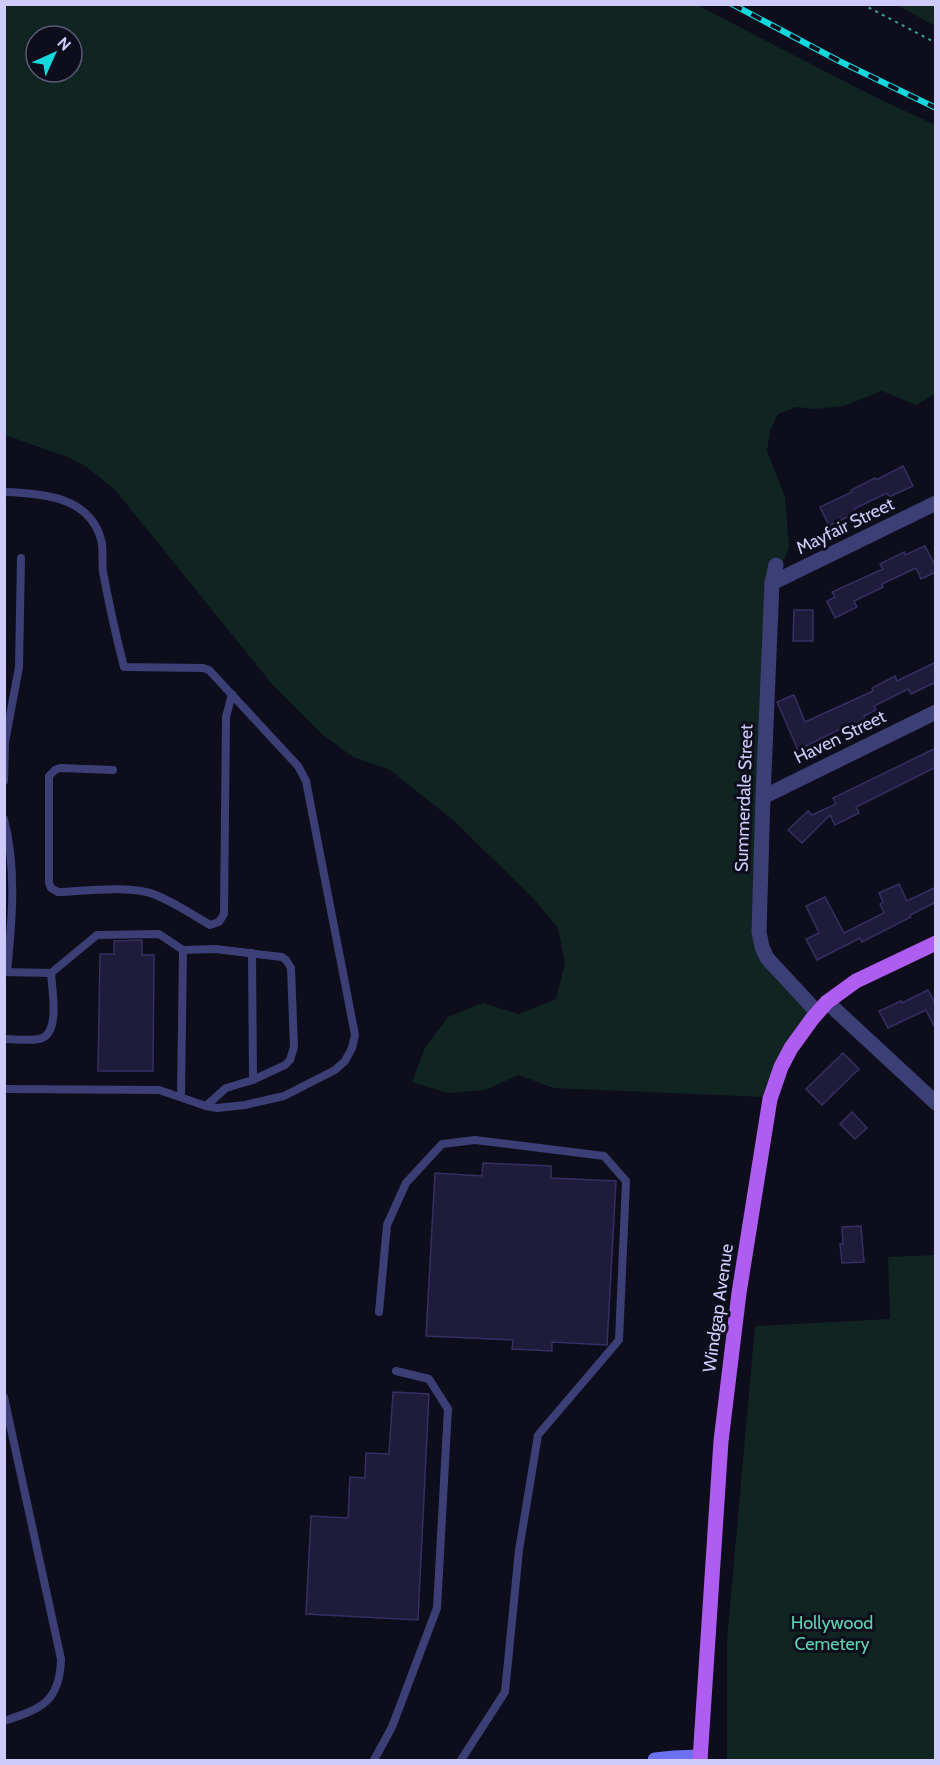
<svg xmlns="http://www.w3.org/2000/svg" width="940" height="1765" font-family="Cabin,sans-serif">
  <rect width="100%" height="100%" fill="#0e0d1b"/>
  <g fill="#102422" fill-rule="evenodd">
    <path d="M4,5h693l172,89 66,31v269l-19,11 -34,-14 -38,15 -29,3 -19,-2 -18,7 -8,17 -3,20 18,46 4,51 -7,17 -15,12 -12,352 56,84 -36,50 -11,34 -211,-9 -34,-13 -34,15 -37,3 -36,-11 13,-34 23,-31 35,-14 36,11 37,-15 9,-36 -7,-35 -24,-29 -81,-79 -63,-50 -37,-13 -30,-22 -51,-51 -156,-193 -29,-24 -17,-9 -65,-23zM36,36h36v36h-36z"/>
    <path d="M897,5h38v21z"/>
    <path d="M935,1255v505h-208v-120l28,-314 135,-7 -2,-62z"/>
  </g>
  <g fill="#1f1b3a" stroke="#362f64" stroke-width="1.5">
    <path d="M903,466l10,20 -24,11 -2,-4 -33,16 1,4 -26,13 -9,-19 32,-15 -1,-2 24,-12 1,2z"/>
    <path d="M925,546l11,21v5l-15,7 -5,-11 -34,16 1,3 -29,14 3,6 -22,11 -8,-17 8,-4 -3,-5 51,-23 -3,-5 24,-12 1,3z"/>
    <path d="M794,610h19v31h-20z"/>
    <path d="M936,662v20l-25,12 -3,-5 -34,17 2,4 -12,6 1,3 -10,5 -1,-2 -56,28 -21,-48 17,-7 11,27 68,-31 -1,-3 23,-12 2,5z"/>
    <path d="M936,748v19l-80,40 3,6 -24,12 -5,-10 -28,28 -14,-13 20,-19 4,4 24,-11 -3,-6z"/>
    <path d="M899,884l8,17 29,-14v15l-26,13 1,2 -49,25 -2,-4 -43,22 -11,-21 13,-6 -13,-27 19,-9 19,36 40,-20 -4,-9 3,-2 -4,-9z"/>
    <path d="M142,940v15h12l-1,116h-55l2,-117h14v-13z"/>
    <path d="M928,990l8,15v25l-10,-20 -38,18 -9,-17 22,-10 1,2z"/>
    <path d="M843,1053l16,16 -37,36 -16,-16z"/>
    <path d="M852,1112l15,16 -12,11 -15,-15z"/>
    <path d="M483,1163l68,3v12l65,3 -9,164 -55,-3v9l-40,-2 1,-9 -87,-4 9,-163 47,3z"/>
    <path d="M861,1226l3,36 -22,1 -2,-19h3l-1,-17z"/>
    <path d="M393,1392l36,2 -11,226 -112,-6 5,-98 37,2 2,-41 15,1 1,-25 23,1z"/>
  </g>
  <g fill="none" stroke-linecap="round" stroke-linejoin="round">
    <path stroke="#37a395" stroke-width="2" stroke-dasharray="3 4.5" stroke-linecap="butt" d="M862,4l74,39"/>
    <g stroke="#3c3e76" stroke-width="8">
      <path d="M4,492c39,1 89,5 98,52 1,9 0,19 1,28 6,32 13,64 21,95l79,1 6,2 89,96 8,15 49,254 -3,13 -7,13 -10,9 -51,26 -39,9 -28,3 -11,-2 -47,-16 -155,-1"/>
      <path d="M113,770l-53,-2 -5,2 -6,6v107l2,5 7,4c27,-1 74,-7 98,3 19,8 37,20 54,30l9,-3 5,-8 2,-197 6,-23"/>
      <path d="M4,781l1,-39 14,-75 2,-109"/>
      <path d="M4,819c13,50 8,102 3,153"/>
      <path d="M183,950l32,-1 67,8 4,3 5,8 3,79 -4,13 -5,5 -32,15 -27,8 -20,18"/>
      <path d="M252,953l1,127"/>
      <path d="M4,972l47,1 46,-38 62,-1 24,16 -2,146"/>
      <path d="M4,1039c11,0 24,2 35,0 22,-4 13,-49 12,-66"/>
      <path d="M379,1312l8,-87 19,-42 36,-39 33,-4 129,16 22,25 -7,159 -81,95 -19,115 -14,142 -44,68"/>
      <path d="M4,1397l57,262c-1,43 -20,50 -57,62"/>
      <path d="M374,1760l18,-33 45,-119 11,-199 -19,-30 -33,-8"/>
    </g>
    <g stroke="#3c3e76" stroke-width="15">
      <path d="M776,565l-4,18 -9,214 -4,135 3,15 5,11 50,54"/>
      <path d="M772,583l164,-80"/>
      <path d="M763,797l173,-85"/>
      <path d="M827,1002l109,101"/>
    </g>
    <path stroke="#6b71f2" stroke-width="15" d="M655,1760l19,-2 26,-1"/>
    <path stroke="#af5cf0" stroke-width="15" d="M700,1760l21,-319 18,-148 31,-194 11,-32 10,-19 21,-29 15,-17 29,-21 80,-38"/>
    <defs>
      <path id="rail" d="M732,4l107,57 97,47"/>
    </defs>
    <use href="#rail" stroke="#14d8de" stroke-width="6"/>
    <use href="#rail" stroke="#0e0d1b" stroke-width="4" stroke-dasharray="11" stroke-linecap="butt"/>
  </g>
  <g text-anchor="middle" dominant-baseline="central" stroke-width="6" stroke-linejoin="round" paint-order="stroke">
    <g font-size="18" fill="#cecbfa" stroke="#0e0d1b">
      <text transform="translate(845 526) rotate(-26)">Mayfair Street</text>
      <text transform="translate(840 737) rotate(-26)">Haven Street</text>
      <text transform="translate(744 798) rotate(-88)">Summerdale Street</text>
      <text transform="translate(718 1308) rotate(-82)">Windgap Avenue</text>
    </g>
    <g font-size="18" fill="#5fd3ae" stroke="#0e0d1b">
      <text x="832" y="1623">Hollywood<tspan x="832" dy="21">Cemetery</tspan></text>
    </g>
  </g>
  <rect width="940" height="1765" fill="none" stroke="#cecbfa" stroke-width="12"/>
  <g transform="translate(54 54) rotate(45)"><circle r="28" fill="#0e0d1b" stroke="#5b5974" stroke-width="1.5"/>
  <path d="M0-4.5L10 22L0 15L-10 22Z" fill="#14d8de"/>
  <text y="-9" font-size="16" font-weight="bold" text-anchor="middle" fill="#cecbfa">N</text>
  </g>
</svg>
